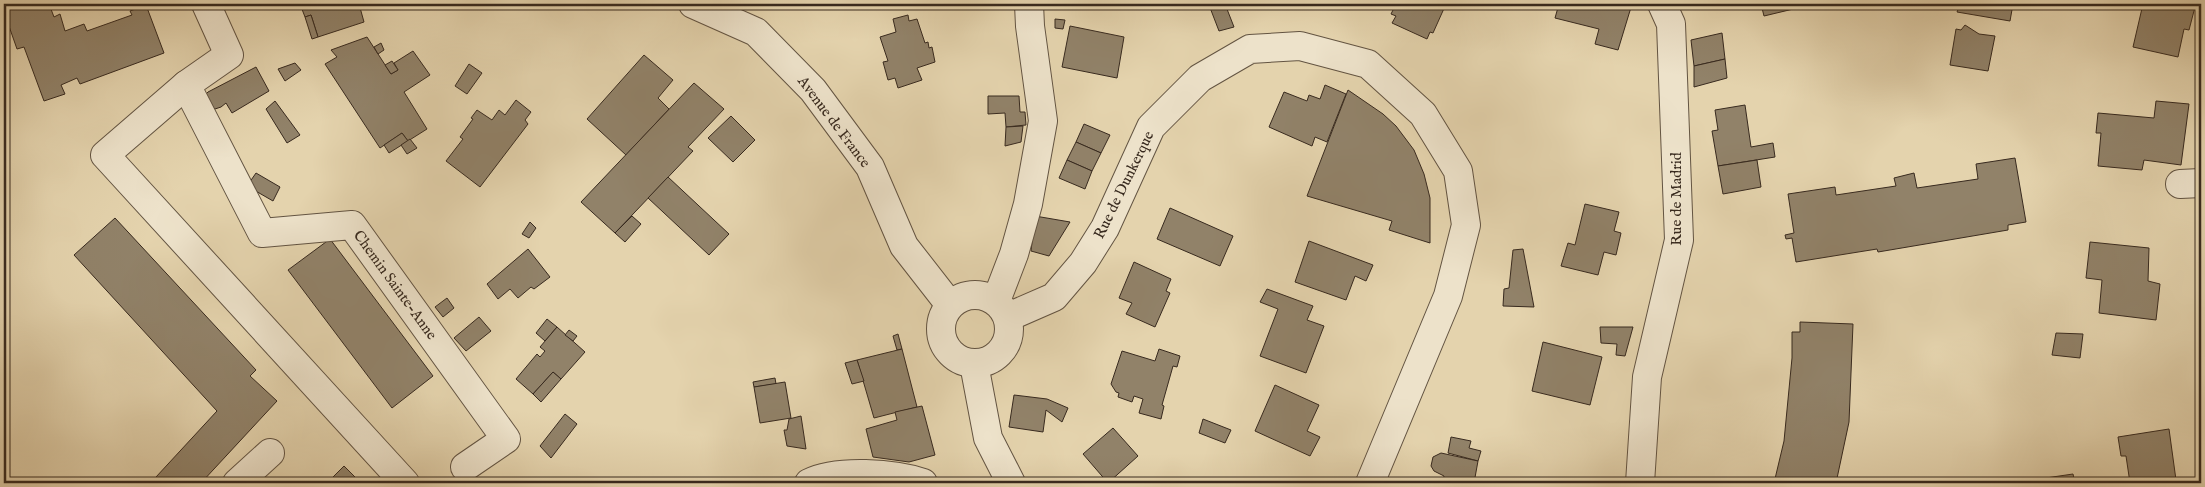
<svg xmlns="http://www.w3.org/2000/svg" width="2205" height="487" font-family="'IM FELL English',serif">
  <rect width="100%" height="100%" fill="#e4d3ad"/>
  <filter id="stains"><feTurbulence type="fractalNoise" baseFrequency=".004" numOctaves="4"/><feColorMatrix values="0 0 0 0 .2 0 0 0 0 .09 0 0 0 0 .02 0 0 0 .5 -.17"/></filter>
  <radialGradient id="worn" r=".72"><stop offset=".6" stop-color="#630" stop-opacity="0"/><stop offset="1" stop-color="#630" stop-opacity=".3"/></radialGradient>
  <g fill="#918269" stroke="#382a1f">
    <path d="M4,4h45l5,13 6,-3 5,17 19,-7 3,7 45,-16 -2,-4 16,-6 18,48 -84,31 -3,-6 -16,7 4,9 -21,7 -20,-54 -7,2 -13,-37z"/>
    <path d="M300,4h59l5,18 -46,15 -7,-22 -6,2z"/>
    <path d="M1211,4h14l9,23 -15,4 -10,-26z"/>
    <path d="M1396,4h50l-13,29 -3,-1 -3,7 -35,-16 4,-7 -5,-2z"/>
    <path d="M1559,4h73l-14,46 -23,-6 4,-15 -44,-11z"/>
    <path d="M1761,4h49v1l-46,11z"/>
    <path d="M1960,4h53l-3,17 -53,-9z"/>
    <path d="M2143,4h38l14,3 -6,23 -5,-1 -6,28 -45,-10z"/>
    <path d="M311,15l7,22 -6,2 -7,-22z"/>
    <path d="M908,15l1,6 8,-2 8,24 3,-1 1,6 3,-1 3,15 -18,6 5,12 -24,8 -3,-10 -7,2 -5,-18 5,-1 -8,-24 16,-5 -3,-13z"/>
    <path d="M1055,19l10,1 -2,9 -8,-1z"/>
    <path d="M1965,25l14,9 16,2 -7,35 -38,-6 6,-36 5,1z"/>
    <path d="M1070,26l54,11 -7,41 -55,-11z"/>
    <path d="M1722,33l3,26 -31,7 -3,-26z"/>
    <path d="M367,37l24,37 7,-4 -4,-7 19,-12 17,24 -26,17 23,37 -19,12 -6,-8 -22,15 -55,-84 12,-7 -6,-7z"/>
    <path d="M381,43l3,7 -6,4 -4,-7z"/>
    <path d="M644,55l29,25 -15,18 11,11 -43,46 -39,-36z"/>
    <path d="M1725,59l2,19 -33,9v-21z"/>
    <path d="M392,61l6,9 -7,4 -6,-9z"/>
    <path d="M295,63l6,7 -16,11 -7,-12z"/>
    <path d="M469,64l13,9 -15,21 -12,-8z"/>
    <path d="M256,67l13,24 -37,22 -6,-10 -5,4 -6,2 -6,-3 -4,-11 3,-3z"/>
    <path d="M694,83l30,26 -36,38 5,4 -78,82 -34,-31z"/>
    <path d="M1325,85l21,9 -19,48 -12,-5 -3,9 -43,-19 15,-35 23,9 2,-6 11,4z"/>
    <path d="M1348,90l35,24 13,12 18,24 10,24 6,24v45l-41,-13 3,-9 -85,-25z"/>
    <path d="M988,96h31l1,16h5l1,13 -20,2 -1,-14 -17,1z"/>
    <path d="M516,100l15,12 -6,8 3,4 -48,63 -34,-26 17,-22 -3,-2 13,-18 -2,-1 6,-8 15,10 7,-10 6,5z"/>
    <path d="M275,101l25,34 -13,8 -21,-34z"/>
    <path d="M2156,101l33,3 -8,61 -37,-5 -2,10 -44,-4 3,-33h-5l2,-20 56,5z"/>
    <path d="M1745,105l6,42 22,-4 2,14 -57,9 -6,-35 6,-1 -3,-20z"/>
    <path d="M731,116l24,24 -22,22 -25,-24z"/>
    <path d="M1084,124l26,11 -9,18 -25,-11z"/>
    <path d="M1023,126l-2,16 -16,4 1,-19z"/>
    <path d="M402,133l6,8 -19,12 -5,-8z"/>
    <path d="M410,139l7,9 -10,6 -6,-9z"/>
    <path d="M1076,142l25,11 -9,18 -25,-11z"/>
    <path d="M2015,158l11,64 -18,3v5l-130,22 -1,-3 -81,13 -4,-24 -6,1 -1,-4 9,-2 -6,-39 47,-7 1,8 60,-9 -2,-8 20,-5 3,15 61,-9 -2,-15z"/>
    <path d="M1067,160l25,11 -7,18 -26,-11z"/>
    <path d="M1757,160l4,27 -38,7 -5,-28z"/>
    <path d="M256,173l24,14 -7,14 -26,-15z"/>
    <path d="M668,177l61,57 -20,21 -61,-57z"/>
    <path d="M1585,204l34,8 -5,19 7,2 -5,22 -12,-3 -6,23 -37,-9 7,-23 7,2z"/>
    <path d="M1170,208l63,28 -13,30 -63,-27z"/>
    <path d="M632,216l9,8 -16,18 -10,-9z"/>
    <path d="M1035,216l35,6 -21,34 -18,-5z"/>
    <path d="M115,218l141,152 -6,6 27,25 -76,82h-38l-7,-6 61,-66 -143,-156z"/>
    <path d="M530,222l6,6 -7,10 -7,-4z"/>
    <path d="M330,239l103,137 -41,32 -104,-138z"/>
    <path d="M1309,241l64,24 -7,16 -11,-5 -9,24 -51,-18z"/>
    <path d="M2090,242l59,6 -1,33 12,3 -4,36 -57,-7 3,-33 -16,-2z"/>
    <path d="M528,249l22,28 -16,12 -3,-2 -13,11 -8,-9 -12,10 -11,-15z"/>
    <path d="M1523,249l11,58 -31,-1 1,-17 5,-1 4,-38z"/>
    <path d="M1134,262l37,17 -5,12 4,2 -15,34 -29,-13 6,-11 -13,-5z"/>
    <path d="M1267,289l46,17 -6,14 17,6 -18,47 -46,-17 18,-47 -18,-7z"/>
    <path d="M447,298l7,10 -11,9 -8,-10z"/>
    <path d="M479,317l12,14 -25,20 -12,-13z"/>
    <path d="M547,319l10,8 -12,14 -9,-8z"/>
    <path d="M1800,322l53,2 -4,98 -13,61h-62l10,-42 8,-83v-26h8z"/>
    <path d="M557,327l28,25 -24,27 -8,-7 -20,22 -17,-15 21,-25 3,3 5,-6 -5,-4z"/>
    <path d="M1600,327h33l-8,29 -9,-1 1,-11 -16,-1z"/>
    <path d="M569,330l8,6 -4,5 -8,-6z"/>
    <path d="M2056,333l27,1 -3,24 -28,-3z"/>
    <path d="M898,334l4,15 -5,1 -4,-14z"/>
    <path d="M1543,342l59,15 -12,48 -58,-14z"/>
    <path d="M902,349l15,58 -43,11 -17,-58z"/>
    <path d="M1159,349l21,7 -3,11 -4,-1 -11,39 2,1 -3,13 -22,-6 4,-14 -9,-3 -2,6 -14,-5 1,-4 -3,-1 -5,-8 11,-33 33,10z"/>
    <path d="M857,360l7,21 -12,3 -7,-21z"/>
    <path d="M553,372l8,7 -20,23 -8,-8z"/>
    <path d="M2197,372h4v42z"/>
    <path d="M775,378l1,6 -22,3 -1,-5z"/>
    <path d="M785,382l6,36 -31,5 -6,-36z"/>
    <path d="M1275,385l44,20 -12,26 13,6 -10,19 -55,-25z"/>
    <path d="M1014,395l33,4 21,9 -6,14 -16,-12 -3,22 -34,-5z"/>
    <path d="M922,406l13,49 -26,7 -36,-5 -7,-28 31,-9 -2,-8z"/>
    <path d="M565,414l12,10 -26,34 -11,-12z"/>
    <path d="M801,416l5,33 -19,-3 -3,-16h3l2,-11z"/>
    <path d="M1203,419l28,11 -6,13 -26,-10z"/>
    <path d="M1113,428l25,28 -30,27 -25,-29z"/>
    <path d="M2169,429l7,51 -6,1 1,2h-41l-4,-27h-5l-3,-19z"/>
    <path d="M1451,437l20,4 -2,7 12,3 -3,10 -30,-8z"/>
    <path d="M1441,453l37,8 -4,22h-31l1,-7 -10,-5 -3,-5 2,-9z"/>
    <path d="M344,466l17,17h-34z"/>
    <path d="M2073,474l2,9h-36v-4z"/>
  </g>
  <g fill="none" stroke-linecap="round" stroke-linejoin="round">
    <defs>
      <g id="minor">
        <path d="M206,4l23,51 -43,30 76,148 90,-8 154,214 -41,28"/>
        <path d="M693,4l63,28 57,58 57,77 34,79 46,59"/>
        <path d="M186,85l-81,70 300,328"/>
        <path d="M2180,184l21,-1"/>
        <circle cx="975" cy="329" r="34"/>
        <path d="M996,301l18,-47 14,-50 15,-83 -13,-95 -1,-22"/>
        <path d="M1008,317l46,-20 29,-34 22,-35 46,-101 49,-49 50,-29 50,-3 68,18 55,50 35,57 8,54 -18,71 -78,187"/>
        <path d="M974,364l14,74 23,45"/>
        <path d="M237,483l33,-30"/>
        <path d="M809,483c27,-14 86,-10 114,0"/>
        <path d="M1640,483l7,-106 32,-137 -8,-216 -9,-20"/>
      </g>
    </defs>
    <use href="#minor" stroke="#635442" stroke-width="30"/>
    <use href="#minor" stroke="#ede2ca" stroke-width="28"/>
  </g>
  <g text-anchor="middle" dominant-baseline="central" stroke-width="4.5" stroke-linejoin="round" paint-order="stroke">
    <g font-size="15" fill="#382a1f" stroke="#ede2ca">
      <text transform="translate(834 122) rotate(53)">Avenue de France</text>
      <text transform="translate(1124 185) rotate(-64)">Rue de Dunkerque</text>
      <text transform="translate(1676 199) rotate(-90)">Rue de Madrid</text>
      <text transform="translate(395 285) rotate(54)">Chemin Sainte-Anne</text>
    </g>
  </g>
  <rect width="2205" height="487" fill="none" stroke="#e4d3ad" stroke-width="20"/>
  <rect x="5" y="5" width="2195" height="477" fill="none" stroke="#382a1f" stroke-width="2.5"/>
  <rect x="10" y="10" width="2185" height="467" fill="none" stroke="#382a1f"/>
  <rect width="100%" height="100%" filter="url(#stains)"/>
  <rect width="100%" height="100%" fill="url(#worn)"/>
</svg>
